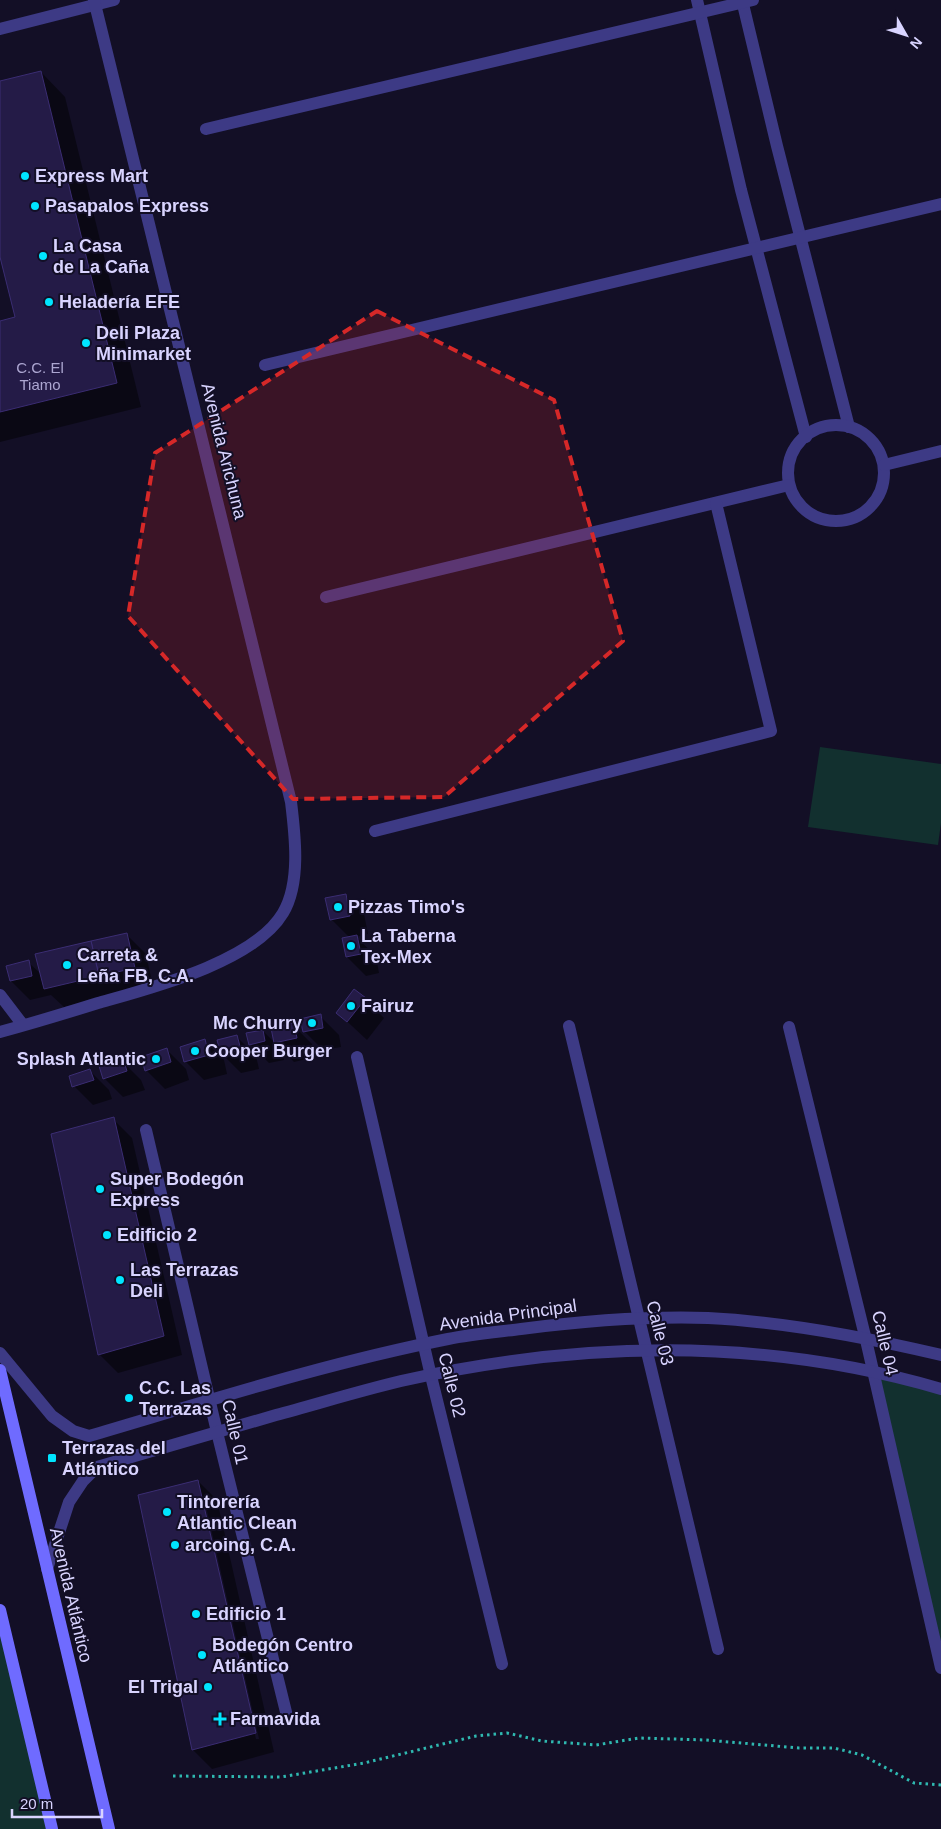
<svg xmlns="http://www.w3.org/2000/svg" width="941" height="1829" font-family="Helvetica,sans-serif">
  <rect width="100%" height="100%" fill="#130f26"/>
  <g fill="#12302f">
    <path d="M820,747l121,17v59l-3,22 -130,-18z"/>
    <path d="M874,1373l67,16v279z"/>
    <path d="M0,1610l52,219h-52z"/>
  </g>
  <g fill="#0007" fill-rule="evenodd">
    <path d="M41,72l24,25 76,310 -141,35v-120l16,-4 -16,-66v-169z"/>
    <path d="M345,895l19,19 4,20 -12,3 20,19 3,17 -13,3 -19,-19 3,-19 -19,-19z"/>
    <path d="M127,935l19,19 7,33 -89,20 -13,-12 -21,5 -19,-19 -3,-14 20,-5 14,13z"/>
    <path d="M365,999l19,19 -17,22 -29,-27z"/>
    <path d="M320,1016l19,19 2,12 -18,3 -19,-19z"/>
    <path d="M293,1025l19,19 3,13 -21,5 -13,-14 3,12 -15,3 -19,-19 13,-13 13,13 -3,-15z"/>
    <path d="M237,1037l19,19 3,13 -18,4 -19,-19z"/>
    <path d="M205,1041l19,19 3,14 -23,6 -19,-19z"/>
    <path d="M167,1050l19,19 3,11 -24,9 -19,-19z"/>
    <path d="M122,1061l19,19 4,10 -22,7 -19,-19z"/>
    <path d="M90,1071l19,19 3,9 -19,6 -19,-19z"/>
    <path d="M113,1119l19,19 50,217 -64,18 -19,-19z"/>
    <path d="M198,1481l19,19 57,252 -62,17 -19,-19zM202,1502h3l54,237h-3z"/>
  </g>
  <g fill="#241b47" stroke="#3b2d73">
    <path d="M41,71l76,312 -117,29v-91l15,-4 -15,-60v-176z"/>
    <path d="M346,894l4,22 -20,4 -5,-22z"/>
    <path d="M127,933l8,35 -36,8 -8,-35z"/>
    <path d="M357,935l4,19 -15,3 -4,-19z"/>
    <path d="M91,941l8,35 -55,13 -9,-35z"/>
    <path d="M29,960l3,16 -22,5 -4,-15z"/>
    <path d="M354,989l12,9 -19,24 -11,-9z"/>
    <path d="M321,1014l2,14 -20,4 -3,-13z"/>
    <path d="M294,1023l3,15 -23,5 -3,-15z"/>
    <path d="M263,1030l2,11 -16,4 -3,-12z"/>
    <path d="M237,1035l4,15 -20,5 -4,-15z"/>
    <path d="M205,1039l4,16 -25,7 -4,-15z"/>
    <path d="M167,1048l4,14 -26,9 -4,-14z"/>
    <path d="M123,1059l4,12 -24,8 -4,-13z"/>
    <path d="M90,1069l4,11 -22,7 -3,-11z"/>
    <path d="M114,1117l50,219 -66,19 -47,-221z"/>
    <path d="M198,1480l58,253 -64,17 -54,-255z"/>
  </g>
  <g fill="none" stroke-linecap="round" stroke-linejoin="round">
    <path stroke="#2fb8b0" stroke-width="3" stroke-dasharray="2.5 4" stroke-linecap="butt" d="M173,1776l108,1 83,-14 112,-27 31,-3 35,8 54,4 43,-7 67,2 93,8h35l28,7 52,28 27,2"/>
    <path stroke="#3d3a85" stroke-width="12" d="M0,995l23,30"/>
    <g stroke="#3d3a85" stroke-width="12">
      <path d="M697,0l44,190 65,247"/>
      <path d="M742,0l35,146 72,281"/>
      <path d="M0,29l114,-29"/>
      <path d="M206,129l547,-129"/>
      <path d="M265,365l676,-161"/>
      <circle cx="836" cy="473" r="48"/>
      <path d="M884,465l57,-14"/>
      <path d="M326,597l463,-112"/>
      <path d="M375,831l396,-100 -55,-228"/>
      <path d="M569,1026l149,623"/>
      <path d="M789,1027l77,313 75,328"/>
      <path d="M0,1032c33,-9 66,-19 98,-29 53,-15 156,-41 185,-90 18,-30 12,-78 8,-111l-197,-802"/>
      <path d="M357,1057l74,319 71,288"/>
      <path d="M146,1130l71,302 69,280"/>
      <path d="M0,1353l52,63 21,15 16,5c119,-35 238,-73 359,-97 24,-5 49,-7 73,-10 62,-8 125,-13 187,-11 78,4 157,19 233,37"/>
      <path d="M47,1569l22,-67 14,-21 14,-14c59,-17 119,-34 179,-52 41,-11 83,-24 125,-34 179,-40 363,-44 540,8"/>
    </g>
    <g stroke="#6f6bff" stroke-width="12">
      <path d="M0,1370l109,459"/>
      <path d="M0,1610l52,219"/>
    </g>
  </g>
  <path fill="#d62828" fill-opacity="0.2" stroke="#d62828" stroke-width="4" stroke-dasharray="10 6" stroke-linejoin="round" d="M377,311l177,89 69,241 -179,156 -151,2 -165,-183 27,-163z"/>
  <g fill="#00e5ff" stroke="#130f26" stroke-width="2">
    <circle cx="25" cy="176" r="5"/>
    <circle cx="35" cy="206" r="5"/>
    <circle cx="43" cy="256" r="5"/>
    <circle cx="49" cy="302" r="5"/>
    <circle cx="86" cy="343" r="5"/>
    <circle cx="338" cy="907" r="5"/>
    <circle cx="351" cy="946" r="5"/>
    <circle cx="67" cy="965" r="5"/>
    <circle cx="351" cy="1006" r="5"/>
    <circle cx="312" cy="1023" r="5"/>
    <circle cx="195" cy="1051" r="5"/>
    <circle cx="156" cy="1059" r="5"/>
    <circle cx="100" cy="1189" r="5"/>
    <circle cx="107" cy="1235" r="5"/>
    <circle cx="120" cy="1280" r="5"/>
    <circle cx="129" cy="1398" r="5"/>
    <rect x="47" y="1453" width="10" height="10" rx="2.5"/>
    <circle cx="167" cy="1512" r="5"/>
    <circle cx="175" cy="1545" r="5"/>
    <circle cx="196" cy="1614" r="5"/>
    <circle cx="202" cy="1655" r="5"/>
    <circle cx="208" cy="1687" r="5"/>
    <path d="M217.5 1711.5h5v5h5v5h-5v5h-5v-5h-5v-5h5z"/>
  </g>
  <g text-anchor="middle" dominant-baseline="central" stroke-width="4" stroke-linejoin="round" paint-order="stroke">
    <g font-size="15" fill="#aca6d1">
      <text x="40" y="367">C.C. El<tspan x="40" dy="17">Tiamo</tspan></text>
    </g>
    <g font-size="18" font-weight="bold" fill="#d9d4ff" stroke="#130f26" text-anchor="start">
      <text x="35" y="176">Express Mart</text>
      <text x="45" y="206">Pasapalos Express</text>
      <text x="53" y="246">La Casa<tspan x="53" dy="21">de La Caña</tspan></text>
      <text x="59" y="302">Heladería EFE</text>
      <text x="96" y="333">Deli Plaza<tspan x="96" dy="21">Minimarket</tspan></text>
      <text x="348" y="907">Pizzas Timo's</text>
      <text x="361" y="936">La Taberna<tspan x="361" dy="21">Tex-Mex</tspan></text>
      <text x="77" y="955">Carreta &amp;<tspan x="77" dy="21">Leña FB, C.A.</tspan></text>
      <text x="361" y="1006">Fairuz</text>
      <text x="302" y="1023" text-anchor="end">Mc Churry</text>
      <text x="205" y="1051">Cooper Burger</text>
      <text x="146" y="1059" text-anchor="end">Splash Atlantic</text>
      <text x="110" y="1179">Super Bodegón<tspan x="110" dy="21">Express</tspan></text>
      <text x="117" y="1235">Edificio 2</text>
      <text x="130" y="1270">Las Terrazas<tspan x="130" dy="21">Deli</tspan></text>
      <text x="139" y="1388">C.C. Las<tspan x="139" dy="21">Terrazas</tspan></text>
      <text x="62" y="1448">Terrazas del<tspan x="62" dy="21">Atlántico</tspan></text>
      <text x="177" y="1502">Tintorería<tspan x="177" dy="21">Atlantic Clean</tspan></text>
      <text x="185" y="1545">arcoing, C.A.</text>
      <text x="206" y="1614">Edificio 1</text>
      <text x="212" y="1645">Bodegón Centro<tspan x="212" dy="21">Atlántico</tspan></text>
      <text x="198" y="1687" text-anchor="end">El Trigal</text>
      <text x="230" y="1719">Farmavida</text>
    </g>
    <g font-size="18" fill="#d9d4ff" stroke="#130f26">
      <text transform="translate(224 451) rotate(76)">Avenida Arichuna</text>
      <text transform="translate(508 1315) rotate(-8)">Avenida Principal</text>
      <text transform="translate(660 1333) rotate(76)">Calle 03</text>
      <text transform="translate(885 1343) rotate(77)">Calle 04</text>
      <text transform="translate(452 1385) rotate(76)">Calle 02</text>
      <text transform="translate(235 1432) rotate(77)">Calle 01</text>
      <text transform="translate(71 1595) rotate(77)">Avenida Atlántico</text>
    </g>
  </g>
  <g transform="translate(906 35) rotate(129)" stroke="#130f26" stroke-width="4" paint-order="stroke">
  <path d="M0-4L9 19L0 12L-9 19Z" fill="#d9d4ff"/>
  <text y="-8" font-size="14" font-weight="bold" text-anchor="middle" fill="#d9d4ff">N</text>
  </g>
  <path d="M12 1809v8h90v-8" fill="none" stroke="#d9d4ff" stroke-width="2.5"/>
  <text x="20" y="1809" font-size="15" fill="#d9d4ff" stroke="#130f26" stroke-width="4" paint-order="stroke">20 m</text>
</svg>
